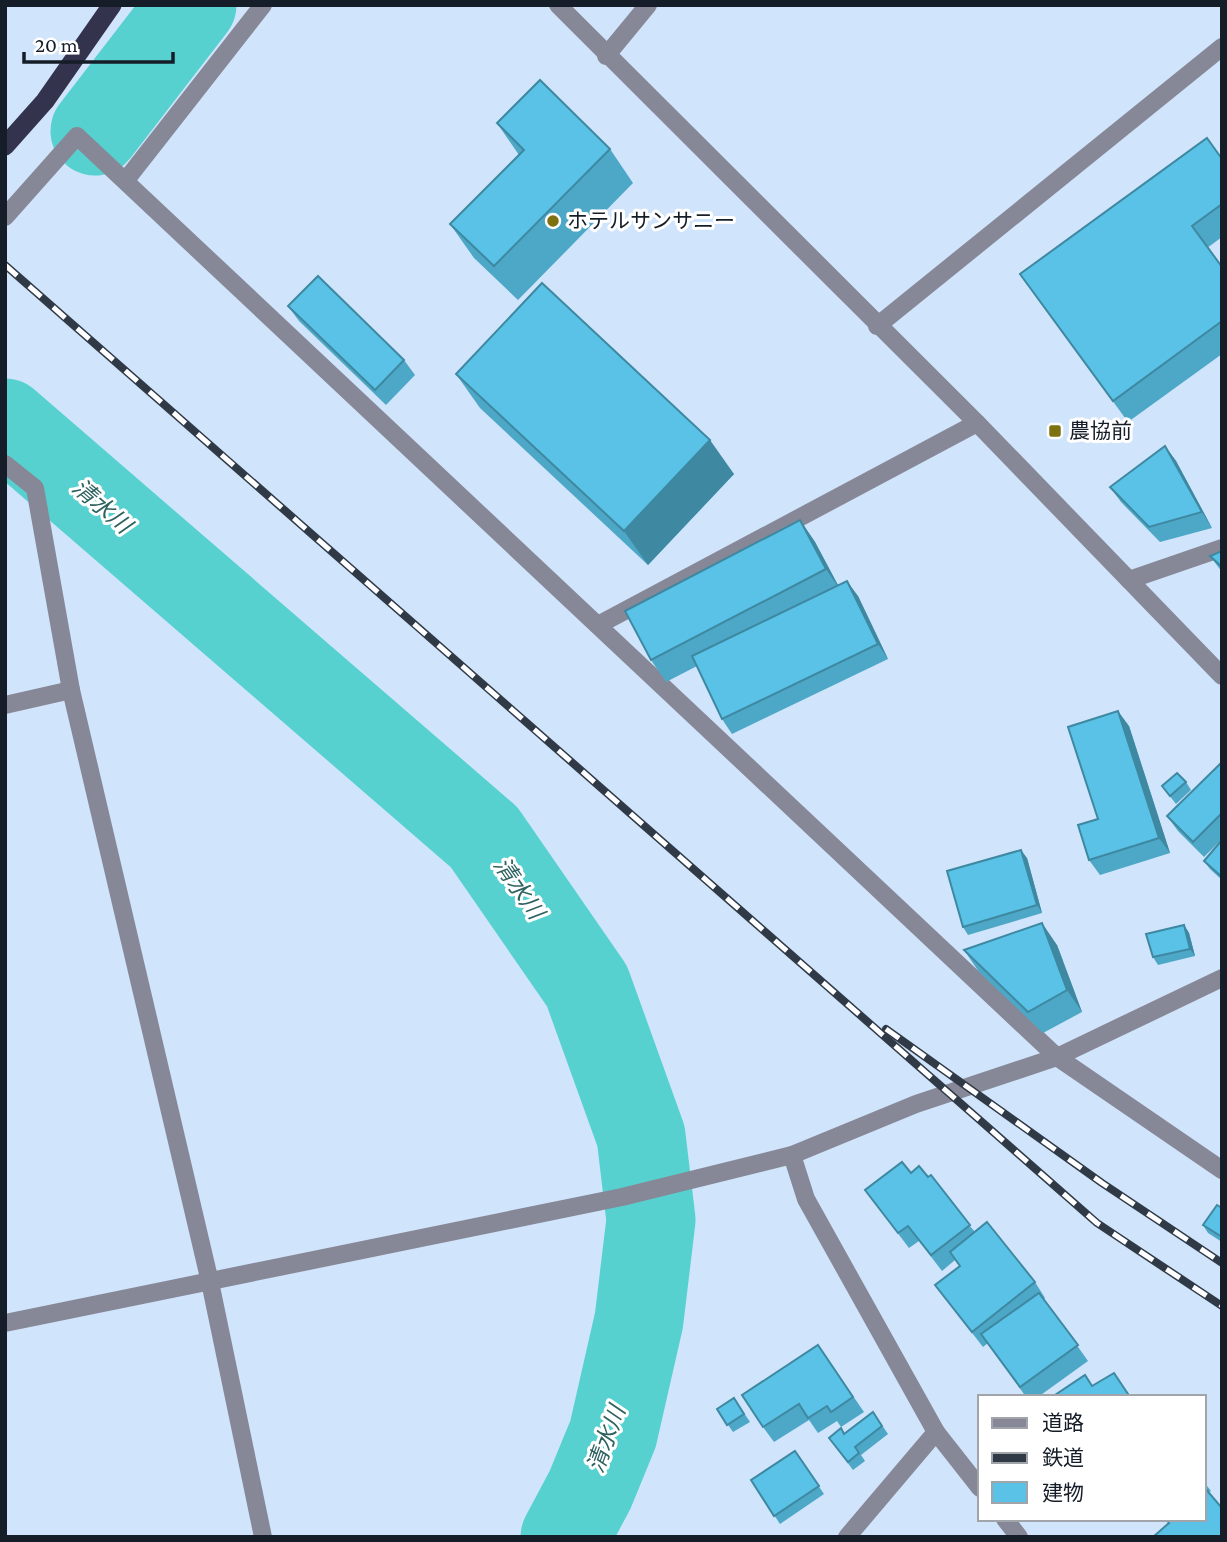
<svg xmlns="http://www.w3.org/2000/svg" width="1227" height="1542" font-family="'Crimson Pro','Noto Sans JP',serif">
  <rect width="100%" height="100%" fill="#d0e4fc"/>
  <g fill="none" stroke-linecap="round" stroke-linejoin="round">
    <g stroke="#56d1cf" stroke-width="89">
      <path d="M95,131l97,-126"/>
      <path d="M5,423l479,414 103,149 54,150 10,84 -12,100 -26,114 -23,56 -25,47"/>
    </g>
    <path stroke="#878897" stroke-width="18" d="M1129,580l93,-32"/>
    <g stroke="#878897" stroke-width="18">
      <path d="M606,56l42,-51"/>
      <path d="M126,180l137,-175"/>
      <path d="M5,217l72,-81 980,921 165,113"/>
      <path d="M5,464l30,24 36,202"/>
      <path d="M600,624l377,-201"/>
      <path d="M5,705l66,-15 139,592 53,255"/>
      <path d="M792,1155l14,44 130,233 44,56"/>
      <path d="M1005,1519l14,18"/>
      <path d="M847,1537l89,-105"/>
    </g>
    <g stroke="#878897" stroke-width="18">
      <path d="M558,5l419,418 245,253"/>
      <path d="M877,326l345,-279"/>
      <path d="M5,1323l617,-126 170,-42 124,-51 141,-47 165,-79"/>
    </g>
    <path stroke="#34334d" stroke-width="19" d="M5,146l40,-45 67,-96"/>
    <defs>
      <g id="rail">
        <path d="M5,265l1092,958 125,83"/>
        <path d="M886,1029l216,154 120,80"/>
      </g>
    </defs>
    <use href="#rail" stroke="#303a47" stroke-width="8"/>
    <use href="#rail" stroke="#fff" stroke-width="5" stroke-dasharray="16" stroke-linecap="butt"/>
  </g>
  <g fill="#4da7c6">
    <path d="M497,123l113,26 23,34 -115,117 -44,-42 -24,-34 69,-69z"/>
    <path d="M1222,159v78l-15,11 15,19v87l-94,68 -108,-148z"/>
    <path d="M288,306l116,54 11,15 -29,30 -87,-84z"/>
    <path d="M456,374l278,100 -86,91 -168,-157z"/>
    <path d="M1165,446l11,15 36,67 -52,14 -39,-40 -11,-15z"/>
    <path d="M800,520l15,22 23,43 20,11 30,63 -156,75 -10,-15 -25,-53 -31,16 -15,-22z"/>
    <path d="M1222,551v21l-12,-16z"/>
    <path d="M1129,726l41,127 -70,22 -11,-15 9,-41z"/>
    <path d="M1222,762v77l-18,18 -26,-26 -11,-15z"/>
    <path d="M1186,782l5,8 -15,14 -14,-18z"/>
    <path d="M1222,842v38l-12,-11 -6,-8z"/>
    <path d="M1027,858l15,55 -74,22 -5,-8z"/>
    <path d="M1184,925l5,8 6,23 -37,9 -5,-8z"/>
    <path d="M1057,945l25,67 -39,21 -64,-61 -15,-22z"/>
    <path d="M911,1173l17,4 47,55 60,50 10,16 -1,1 44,62 -50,36h-12l-38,-54 -5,4 -48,-62 25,-19 -5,-6 -13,11 -23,-30 -10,7 -44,-58z"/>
    <path d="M1222,1208v34l-14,-9 -5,-8z"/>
    <path d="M818,1345l46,67 -23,15 -4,-6 -19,12 -9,-13 -35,22 -11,-15z"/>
    <path d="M734,1398l16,24 -17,10 -16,-23z"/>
    <path d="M873,1412l15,22 -27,21 4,6 -12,9 -24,-32 15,-4z"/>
    <path d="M795,1451l29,43 -44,30 -29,-44z"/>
    <path d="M1204,1482l7,9 -2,1 13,16v29h-69l15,-14 -2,-4h38z"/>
  </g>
  <g fill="#3e88a1">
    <path d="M710,440l24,34 -86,91 -24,-34z"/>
    <path d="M1165,446l11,15 36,67 -10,-16z"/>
    <path d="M800,520l15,22 26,49 -15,-22z"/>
    <path d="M847,581l11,15 30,63 -10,-15z"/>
    <path d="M1118,711l11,15 41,127 -11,-15z"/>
    <path d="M1021,850l6,8 15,55 -5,-8z"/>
    <path d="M1042,923l15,22 25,67 -15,-22z"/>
    <path d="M1184,925l5,8 6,23 -5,-7z"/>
  </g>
  <g fill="#59c2e6" stroke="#3e88a1" stroke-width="2">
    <path d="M540,80l70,69 -116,117 -44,-42 74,-74 -27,-27z"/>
    <path d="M1207,138l15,21v45l-30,22 30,41v54l-109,80 -93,-127z"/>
    <path d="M318,276l86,84 -29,30 -87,-84z"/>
    <path d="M542,283l168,157 -86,91 -168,-157z"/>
    <path d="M1165,446l37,66 -53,15 -39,-40z"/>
    <path d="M800,520l26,49 -175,91 -26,-49z"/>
    <path d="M1222,551v16l-12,-11z"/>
    <path d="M847,581l31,63 -156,75 -30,-63z"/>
    <path d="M1118,711l41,127 -70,22 -11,-35 20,-6 -30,-92z"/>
    <path d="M1222,762v51l-29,29 -26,-26z"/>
    <path d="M1177,773l9,9 -16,14 -8,-10z"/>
    <path d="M1221,841l1,1v35l-18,-16z"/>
    <path d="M1021,850l16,55 -74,22 -16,-56z"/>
    <path d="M1042,923l25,67 -39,22 -64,-62z"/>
    <path d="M1184,925l6,24 -37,8 -7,-23z"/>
    <path d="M902,1162l9,11 8,-7 9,11 3,-2 39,50 -39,30 -23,-29 -10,7 -33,-43z"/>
    <path d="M1217,1205l5,3v29l-19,-12z"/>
    <path d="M987,1222l48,60 -63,50 -37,-47 25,-19 -10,-14z"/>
    <path d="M1039,1293l39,52 -58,42 -39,-53z"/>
    <path d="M818,1345l35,52 -22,15 -4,-6 -19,12 -9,-14 -36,23 -21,-32z"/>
    <path d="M1114,1373l16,24h-78l33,-22 7,11z"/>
    <path d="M734,1398l10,16 -17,11 -10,-16z"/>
    <path d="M873,1412l9,14 -27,21 4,6 -11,9 -19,-24 12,-10 3,6z"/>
    <path d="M795,1451l24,35 -45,30 -23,-36z"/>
    <path d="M1204,1487l18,21v29h-69l16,-14 -3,-4h38z"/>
  </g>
  <g fill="#7d7110" stroke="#fff" stroke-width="2.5">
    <circle cx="553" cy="221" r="7"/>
    <rect x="1048" y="424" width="14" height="14" rx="3.5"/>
  </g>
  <g text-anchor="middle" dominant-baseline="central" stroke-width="6" stroke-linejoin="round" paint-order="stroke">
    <g font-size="21" fill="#151d28" stroke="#fff" text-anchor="start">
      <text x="567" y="221">ホテルサンサニー</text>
      <text x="1069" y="431">農協前</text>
    </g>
    <g font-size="23" font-style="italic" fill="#2e6260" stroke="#fff">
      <text transform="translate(102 506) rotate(41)">清水川</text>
      <text transform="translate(519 888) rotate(55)">清水川</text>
      <text transform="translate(606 1439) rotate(-70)">清水川</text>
    </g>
  </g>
  <rect width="1227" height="1542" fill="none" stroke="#151d28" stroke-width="14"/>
  <rect x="978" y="1395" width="228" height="126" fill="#ffffff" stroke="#a1a5a9" stroke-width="2"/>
  <rect x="992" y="1418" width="35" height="10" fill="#878897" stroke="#a1a5a9" stroke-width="2"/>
  <text x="1042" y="1430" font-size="21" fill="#151d28">道路</text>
  <rect x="992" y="1453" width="35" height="10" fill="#303a47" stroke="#a1a5a9" stroke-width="2"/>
  <text x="1042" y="1465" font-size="21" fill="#151d28">鉄道</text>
  <rect x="992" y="1482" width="35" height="21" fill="#59c2e6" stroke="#a1a5a9" stroke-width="2"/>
  <text x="1042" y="1500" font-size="21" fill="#151d28">建物</text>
  <path d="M24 52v10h149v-10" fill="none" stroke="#151d28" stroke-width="3.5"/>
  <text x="35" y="52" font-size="21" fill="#151d28" stroke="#ffffff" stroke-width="5" paint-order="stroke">20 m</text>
</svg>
